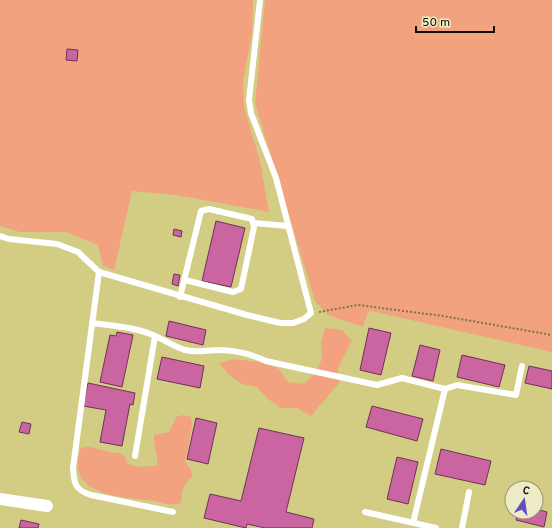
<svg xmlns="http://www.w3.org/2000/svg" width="552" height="528" font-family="Overpass,sans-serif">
  <rect width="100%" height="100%" fill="#d2cd82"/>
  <g fill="#f2a27e">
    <path d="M0,0h253l-1,33 -9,49 1,25 16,54 9,51 -93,-17 -44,-4 -18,79 -11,-4 -5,-21 -32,-13h-46l-20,-6z"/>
    <path d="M265,0h287v352l-181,-41 -4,3 -4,13 -35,-12 -13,-14 -60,-198z"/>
    <path d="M325,328l17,2 10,11 -14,27 1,15 -28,33 -14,-8h-16l-13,-9 -11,-12 -15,-3 -13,-9 -10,-12 15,-4 31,4 14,6 9,13 16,2 11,-11 7,-14 -1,-15z"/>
    <path d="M183,415l8,2 1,9 -7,36 6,7 1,8c-10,7 -9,15 -12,27 -12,2 -22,-3 -33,-4 -30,-3 -83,-7 -66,-52 13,-4 24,6 38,5l6,4 3,7c11,4 18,2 29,2 2,-11 -4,-20 -3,-31l15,-3 7,-15z"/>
  </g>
  <g fill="#ca65a1" stroke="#6e3256">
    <path d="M67,49l11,1 -1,11 -11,-1z"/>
    <path d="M216,221l29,7 -14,59 -29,-6z"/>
    <path d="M174,229l8,2 -1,6 -8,-2z"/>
    <path d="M174,274l6,1 -2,11 -6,-2z"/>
    <path d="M169,321l37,9 -3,15 -37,-9z"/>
    <path d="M369,328l22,5 -10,42 -21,-5z"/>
    <path d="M117,332l16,3 -11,52 -22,-5 10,-47 6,1z"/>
    <path d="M420,345l20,5 -7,31 -21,-5z"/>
    <path d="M462,355l43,10 -6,22 -42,-10z"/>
    <path d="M162,357l42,9 -4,22 -43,-9z"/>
    <path d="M529,366l23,5v18l-27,-6z"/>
    <path d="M88,383l47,10 -2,12 -3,-1 -8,42 -22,-4 6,-32 -23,-4z"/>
    <path d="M372,406l51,13 -6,22 -51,-14z"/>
    <path d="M196,418l21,5 -9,41 -21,-5z"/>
    <path d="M22,422l9,2 -2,10 -10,-2z"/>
    <path d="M259,428l45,10 -18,74 28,7 -2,9h-47l-18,-4 -1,4 -42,-10 6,-24 31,7z"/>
    <path d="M441,449l50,12 -6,24 -50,-11z"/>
    <path d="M397,457l21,5 -10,42 -21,-5z"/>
    <path d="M536,509l11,3 -3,15 -28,-7 2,-8h18z"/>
    <path d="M21,520l18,4 -1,4h-19z"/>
  </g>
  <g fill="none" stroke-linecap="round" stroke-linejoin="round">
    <path stroke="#7a7746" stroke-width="2" stroke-dasharray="2 2" stroke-linecap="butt" d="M319,312l39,-7 85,11 109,19"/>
    <g stroke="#fff" stroke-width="6">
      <path d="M254,223l34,3"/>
      <path d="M0,236l9,3 48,5 21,8 21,20 148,43 33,8h13l11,-4 7,-6 -6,-23 -29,-112 -25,-65 -2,-13 11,-100"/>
      <path d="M99,272l-26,196c1,16 2,22 18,27l82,17"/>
      <path d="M180,297l21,-86 8,-2 43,10 2,8 -13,62 -8,3 -48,-12"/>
      <path d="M92,323c20,3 44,4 63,13 10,4 19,11 30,14 12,3 22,0 34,0 16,0 32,4 47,11l111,24 25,-7 43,11 12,-4 59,10 6,-29"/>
      <path d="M135,456l20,-120"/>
      <path d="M365,512l71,16"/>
      <path d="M413,523l32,-134"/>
      <path d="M462,528l7,-36"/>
    </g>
    <path stroke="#fff" stroke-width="12" d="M0,499l47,7"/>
  </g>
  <g transform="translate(524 500) rotate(13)"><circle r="19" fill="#eeecc7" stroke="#969477"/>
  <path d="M0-3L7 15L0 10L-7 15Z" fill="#624fc8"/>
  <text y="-6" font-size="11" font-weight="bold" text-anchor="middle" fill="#121100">С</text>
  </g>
  <path d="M416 26v6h78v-6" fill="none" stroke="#121100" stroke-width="2"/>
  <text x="422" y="26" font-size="12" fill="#121100" stroke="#eeecc7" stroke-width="3" paint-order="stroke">50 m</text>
</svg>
